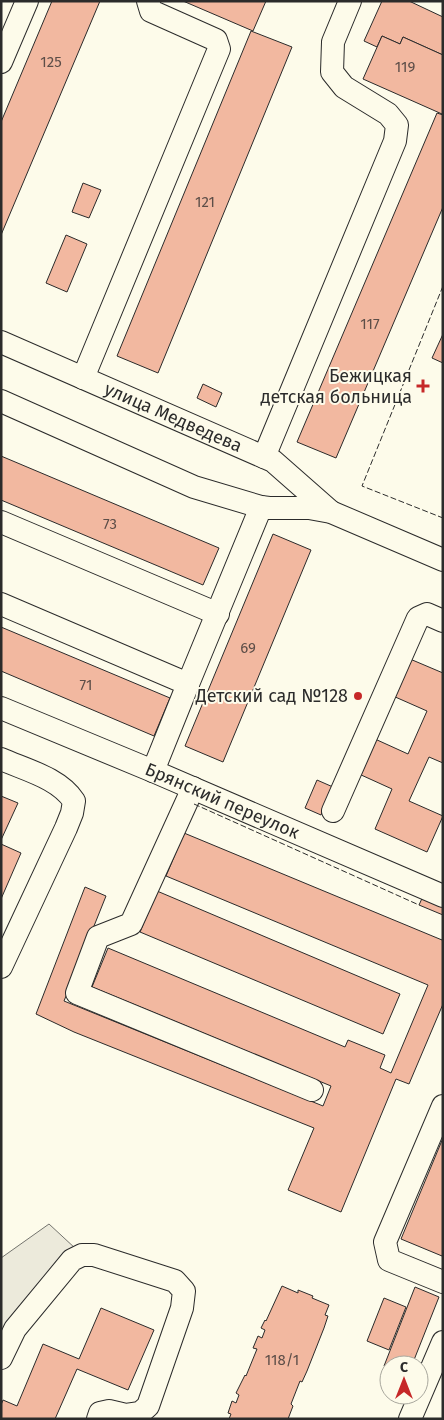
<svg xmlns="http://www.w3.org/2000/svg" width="444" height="1420" font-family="'Fira Sans',sans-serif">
  <rect width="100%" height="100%" fill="#fdfbea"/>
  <path fill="#eceadb" stroke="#74746e" d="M49,1224l27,25 -75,87v-78z"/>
  <g fill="#f2b8a0" stroke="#2b2b2b">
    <path d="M52,1h48l-99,234v-113z"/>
    <path d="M183,1h83l-13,30z"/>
    <path d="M382,1h27l34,16v38l-40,-18 -3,7 -18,-8 -5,11 -13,-6z"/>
    <path d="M251,31l41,16 -134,326 -41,-17z"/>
    <path d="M382,36l18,8 3,-7 40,18v56l-1,3 -79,-35z"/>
    <path d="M437,113l6,2v92l-107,251 -39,-16z"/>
    <path d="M83,183l18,7 -12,28 -17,-6z"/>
    <path d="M66,235l21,9 -20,48 -21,-9z"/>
    <path d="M443,334v29l-11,-5z"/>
    <path d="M203,384l19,9 -6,14 -19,-9z"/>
    <path d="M1,456l218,92 -16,37 -202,-85z"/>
    <path d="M273,534l38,16 -88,212 -38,-16z"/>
    <path d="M1,627l169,71 -16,38 -153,-65z"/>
    <path d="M410,659l33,14v90l-14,-6 -20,44 34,15 -16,36 -52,-23 17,-40 -33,-15 16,-35 33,15 19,-43 -34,-15z"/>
    <path d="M317,780l16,7 -12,28 -16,-7z"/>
    <path d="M1,796l17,7 -17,37z"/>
    <path d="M184,833l258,107 1,-3v67l-34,80 -13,-5 -55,133 -53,-22 26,-62 -240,-96 -38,-18 49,-127 21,9 -42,105 259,105 8,-20 -239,-99 16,-39 237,99 3,-7 37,15 -5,13 11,5 37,-88 -262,-109z"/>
    <path d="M1,844l20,9 -20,46z"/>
    <path d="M157,891l243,103 -17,40 -243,-102z"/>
    <path d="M424,894l19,7v14l-24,-10z"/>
    <path d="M443,1138v116l-1,2 -41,-17z"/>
    <path d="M282,1286l16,7v-3l15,6 -1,2 17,7 -4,10 3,1 -4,12 -17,43 -5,11 -2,-1 -9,23 2,2 -5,13h-59l2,-5 -3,-1 4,-12 4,2 3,-8 -3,-2 9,-18 1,1 11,-27 -4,-1 5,-12 4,2 3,-8 -4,-2 4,-8 1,1z"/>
    <path d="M415,1287l24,10 -27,68h-23v3l-5,-2z"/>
    <path d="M384,1298l22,9 -17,43 -22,-9z"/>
    <path d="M101,1308l53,22 -26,60 -51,-21 -22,50h-54v-14l2,-5 14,6 26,-62 36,15z"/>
  </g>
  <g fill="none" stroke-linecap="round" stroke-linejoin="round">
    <defs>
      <g id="minor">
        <path d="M1,62l26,-61"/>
        <path id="s1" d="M1,342l272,119 58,51"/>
        <path d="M83,378l136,-329 -3,-9 -65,-29 -3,-10"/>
        <path d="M1,401l193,86 67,20 8,1h40l22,4 112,48"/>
        <path d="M264,457l131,-316 2,-16 -9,-11 -44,-27 -12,-15 1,-30 17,-41"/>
        <path d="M1,522l217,92"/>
        <path d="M1,604l187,80 73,-177"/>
        <path id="s2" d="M1,708l152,63 290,125"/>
        <path d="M1,759c25,11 58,19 73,42l-2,12 -6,15 -65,139"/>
        <path d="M153,771l35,-87"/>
        <path d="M193,788l-62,136 -33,13 -21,56 235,97"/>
        <path d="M333,811l85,-193 9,-4 16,7"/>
        <path d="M443,1106l-58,136 4,18 54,22"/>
        <path d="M1,1358l14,-29 57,-69 10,-5h12l81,26 9,10 -2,17 -34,98 -8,7 -14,2 -17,-4 -9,2 -2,6"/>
        <path d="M410,1419l33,-77"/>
      </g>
    </defs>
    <use href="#minor" stroke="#2b2b2b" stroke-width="24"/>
    <use href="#minor" stroke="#fdfbea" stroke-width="22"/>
    <g stroke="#2b2b2b" stroke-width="1" stroke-dasharray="6 2.5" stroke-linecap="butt">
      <path d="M443,286l-81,200 81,32"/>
      <path d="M194,804l225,101"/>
    </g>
  </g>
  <g fill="#c62828" stroke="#fdfbea" stroke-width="2">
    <path d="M420.5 378.5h5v5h5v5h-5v5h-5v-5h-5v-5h5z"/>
    <circle cx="358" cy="696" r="5"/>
  </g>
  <g text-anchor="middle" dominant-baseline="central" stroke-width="4" stroke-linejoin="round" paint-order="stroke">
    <g font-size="15" fill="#5d4e48">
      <text x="51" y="62">125</text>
      <text x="405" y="67">119</text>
      <text x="205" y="202">121</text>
      <text x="370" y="324">117</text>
      <text x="110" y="524">73</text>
      <text x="248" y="648">69</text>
      <text x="86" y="685">71</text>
      <text x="282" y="1360">118/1</text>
    </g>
    <g font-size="18" fill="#2b2b2b" stroke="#fdfbea" text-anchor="end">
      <text x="412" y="376">Бежицкая<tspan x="412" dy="21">детская больница</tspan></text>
      <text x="348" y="696">Детский сад №128</text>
    </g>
    <g font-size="18" fill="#2b2b2b" stroke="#fdfbea">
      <text stroke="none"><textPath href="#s1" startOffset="188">улица Медведева</textPath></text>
      <text stroke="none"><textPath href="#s2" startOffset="240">Брянский переулок</textPath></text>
    </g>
  </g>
  <rect width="444" height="1420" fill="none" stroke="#2b2b2b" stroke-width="5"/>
  <g transform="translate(404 1380)"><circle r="24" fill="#fdfbea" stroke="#a9a89e"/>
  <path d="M0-4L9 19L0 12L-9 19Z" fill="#c62828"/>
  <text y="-8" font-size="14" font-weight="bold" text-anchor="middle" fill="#2b2b2b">С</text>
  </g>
</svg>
